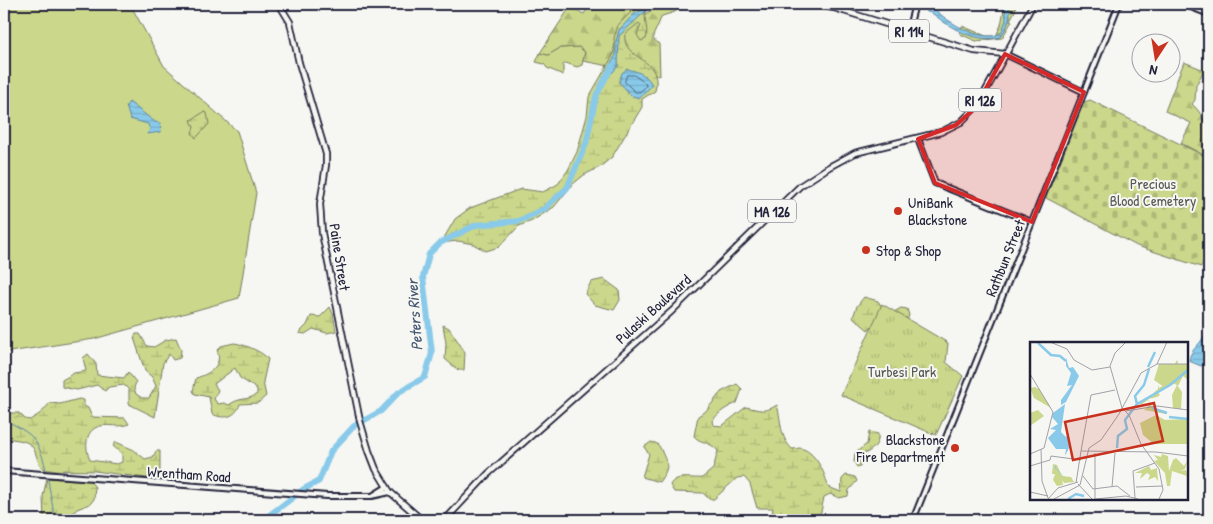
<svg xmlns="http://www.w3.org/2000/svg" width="1213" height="524" font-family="'Patrick Hand',sans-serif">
  <defs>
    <pattern id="forest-firs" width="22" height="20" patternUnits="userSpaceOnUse" patternTransform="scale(1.25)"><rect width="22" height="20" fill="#cbd78a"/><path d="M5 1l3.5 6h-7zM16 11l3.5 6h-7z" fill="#aeb878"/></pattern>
    <pattern id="wetland-marsh" width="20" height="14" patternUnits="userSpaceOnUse" patternTransform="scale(1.25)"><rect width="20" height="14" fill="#cbd78a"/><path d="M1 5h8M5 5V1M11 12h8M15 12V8" fill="none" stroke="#aeb878"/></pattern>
    <pattern id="cemetery-stones" width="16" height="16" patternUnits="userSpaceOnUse" patternTransform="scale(1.25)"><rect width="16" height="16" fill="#cbd78a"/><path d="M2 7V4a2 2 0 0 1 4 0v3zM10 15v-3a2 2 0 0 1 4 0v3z" fill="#aeb878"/></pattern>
    <pattern id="park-tufts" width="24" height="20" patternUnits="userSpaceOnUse" patternTransform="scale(1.25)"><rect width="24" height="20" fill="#cbd78a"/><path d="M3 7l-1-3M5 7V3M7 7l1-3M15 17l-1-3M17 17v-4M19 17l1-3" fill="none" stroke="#aeb878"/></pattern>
    <pattern id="water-rules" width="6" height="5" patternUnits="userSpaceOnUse" patternTransform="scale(1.25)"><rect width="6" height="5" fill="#89caea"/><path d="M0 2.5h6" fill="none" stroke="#76adca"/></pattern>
  </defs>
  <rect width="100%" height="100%" fill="#f6f6f2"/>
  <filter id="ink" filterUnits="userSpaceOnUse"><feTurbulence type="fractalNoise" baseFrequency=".02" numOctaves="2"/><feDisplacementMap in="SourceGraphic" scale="10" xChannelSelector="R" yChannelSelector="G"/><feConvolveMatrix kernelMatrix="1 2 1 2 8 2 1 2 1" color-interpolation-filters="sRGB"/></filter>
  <g filter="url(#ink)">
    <g fill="#cbd78a" stroke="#767c62">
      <path d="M4,4h126l34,62 73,65 19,62 -17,105 -145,41 -85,13 -5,-2z"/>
      <path d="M579,47l6,5 -3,13 -5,2 -11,-4 -3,2v10l-16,-7 -3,-4 -8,-2 4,-9 8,2 12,-7z"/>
    </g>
    <g fill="url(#forest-firs)" stroke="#767c62">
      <path d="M590,4h57c-13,7 -27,20 -31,36 -4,11 0,13 -7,26l-26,-5 2,-9 -6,-5 -19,1 -12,7 -8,-2 30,-46 14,7z"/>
      <path d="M672,4h11l-8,8 -13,4 -9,20v3l6,5 1,32 -40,-8c0,-9 0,-18 1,-27 4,-23 33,-32 51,-37z"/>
      <path d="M1005,4h11l-1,7 -5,9 2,1 -10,17 -26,3 -16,-7 2,-8 24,10h10l5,-11z"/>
      <path d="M1184,62l20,8 -8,15 -1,15 -3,4c17,16 17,31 17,54l-28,-15 10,-20 -26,-12z"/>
    </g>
    <g fill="url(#wetland-marsh)" stroke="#767c62" fill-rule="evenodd">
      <path d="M642,9h4c-3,11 3,20 0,30l-5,2 -4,-6 4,-10 -2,-2 -14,11c-4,27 39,22 30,57l-13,8v8l-30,50 -12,10 -16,8 -11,9 -19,23 -22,14 -13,5 -20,21 -13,4 -13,-7 -15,-3 -17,2 14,-24 15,-11 51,-19 22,3 15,-8 10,-14 9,-18 10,-36 2,-19 26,-45 -1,-14 4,-13 15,-15z"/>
      <path d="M204,112l3,1 2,11 -13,14 -4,-5 2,-6 -3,-7z"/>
      <path d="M604,279l15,11 1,10 -6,10 -19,-5 -10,-11 6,-12z"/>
      <path d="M864,297l14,4 4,6 12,5 7,-4 6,1 2,6 -2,6 -35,5 -4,4 -15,-13 4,-11z"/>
      <path d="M330,307l3,7 3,17 -9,2 -14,-4 -8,5 -6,-1 8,-8 4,-9 9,1z"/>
      <path d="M443,325l6,3 16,24 -1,18h-6l-13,-11 1,-16z"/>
      <path d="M136,334h4l7,12 7,1 12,-7 10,-2 5,12 -1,8 -7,2 -4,-6 -6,9 -8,54 -26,-13v-14l-5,-5 -15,2 -4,4 -8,-6 -20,5 -15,-3v-7l12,-7 12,-2 -3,-13 5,-4 8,10 1,11 27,3 4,-6 8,10 -2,6 2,6 6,4h7l7,-12 -4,-9 -7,-6 -11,-33z"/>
      <path d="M234,343c10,1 29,9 34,16l-5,23 3,14 -8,7 -18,1c-4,13 -15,16 -28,10l-3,-17 -14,-3 -2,-3 3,-13c14,-4 27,-13 21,-28l4,-4zM235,368l5,10 17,11v5c-9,7 -18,3 -28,11l-5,-2 -6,1 -4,-5 4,-9 -4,-6z"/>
      <path d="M737,384l5,5 -5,14c-11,5 -17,8 -25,18l1,4 9,1 24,-19c14,3 19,6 31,-2 5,17 2,31 15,44 5,0 7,-2 11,0 13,4 23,26 25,38l13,5 1,-13 4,-4 9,2 2,4 -8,9 -1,6 -9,2 -9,-4 -6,3 -3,15 -10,8h-40l2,-12h-16l-7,-24 -6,-7 -7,1 -23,21h-5l-6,-6 -29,-1 -4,-7c6,-11 21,-6 32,-7l11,-9 5,-18c-8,-10 -19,-8 -24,-15l4,-20 7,-4 16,-20z"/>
      <path d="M79,399l5,1v6l4,2 4,9 33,1 4,6c-10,4 -19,0 -29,2 -16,4 -15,23 -10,34l27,4 5,-2v-8l-9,-8 3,-4 18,8 11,9 8,-2 3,-6h4v26l-14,1 -51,-7 -51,-1c-9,-8 -6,-21 -16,-27 -7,-4 -17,-3 -24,-6v-24h15l6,6 5,1 11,-7 9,-10 10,1z"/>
      <path d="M869,432l9,2c2,12 -8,17 -17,22l-1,10 -3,1 -3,-5 1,-9 12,-9z"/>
      <path d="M651,442c7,1 8,3 11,10 6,14 8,15 -3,30l-17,-5 7,-23 -5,-7z"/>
      <path d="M47,478l43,3 5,6 -1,12 -4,5 -13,5 -10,11h-23l-1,-24z"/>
    </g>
    <path fill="url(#cemetery-stones)" stroke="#767c62" d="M1090,100l119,58v91l-8,18 -64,-21 -91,-48 38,-96z"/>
    <path fill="url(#park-tufts)" stroke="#767c62" d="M882,304l66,39 -2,19 17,14 -27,59 -95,-40z"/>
    <g fill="url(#water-rules)" stroke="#6087a4">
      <path d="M652,4h15l-17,3 -31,29 -1,30 -6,7 -6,-2 10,-16v-14l3,-11 14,-15z"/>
      <path d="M925,4h5c11,15 53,41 71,29l5,-13 -1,-16h4c3,12 -1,23 -9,33 -18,5 -38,-3 -53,-13 -8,-4 -12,-11 -20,-12z"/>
      <path d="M627,69c10,2 21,6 25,16l-12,13 -8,-2 -13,-14 3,-9z"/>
      <path d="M129,102l26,20 5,1 1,9 -14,2 3,-4 -2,-6 -18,-5 -4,-13z"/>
      <path d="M1209,297v66l-8,3 -12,-5c1,-11 9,-14 14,-23 7,-13 -4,-28 6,-41z"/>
    </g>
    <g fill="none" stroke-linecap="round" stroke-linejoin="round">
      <path stroke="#4b6581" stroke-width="1" d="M627,75h7l11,8 1,3 -6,6h-5l-10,-10z"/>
      <path stroke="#6087a4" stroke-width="1" d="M4,419c8,5 19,10 26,16 19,18 18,61 26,85"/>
      <path stroke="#89caea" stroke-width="6" d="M263,520l41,-31 15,-8 12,-30 23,-25 27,-15 18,-19 26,-15 7,-24 -9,-76 6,-23 11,-11 36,-18 43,-4 25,-12 23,-21 19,-44 10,-48 16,-30"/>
      <defs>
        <g id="tertiary">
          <path d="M908,31l7,-27"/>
          <path d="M918,139l17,44 97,39"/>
          <path d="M913,520l171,-428"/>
        </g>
        <g id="secondary">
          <path d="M1183,4l26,10"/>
          <path d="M1005,54l79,38 35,-88"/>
          <path d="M4,471l323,25h45l18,-4"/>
          <path d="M374,495l13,-8"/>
        </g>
        <g id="primary">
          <path d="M279,4l11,18 9,41 27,91v11l-6,39 2,29 38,188 9,30 7,18 14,23 32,28"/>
          <path d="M814,4l20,4 140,43 31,3"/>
          <path d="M445,520l43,-46 184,-163 128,-125 29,-19 26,-14 86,-21 20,-10 14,-14 9,-14 49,-90"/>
        </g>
      </defs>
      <use href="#tertiary" stroke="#22223b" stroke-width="8"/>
      <use href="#secondary" stroke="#22223b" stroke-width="8"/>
      <use href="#primary" stroke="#22223b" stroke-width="8"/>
      <use href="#tertiary" stroke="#f6f6f2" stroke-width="4"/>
      <use href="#secondary" stroke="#f6f6f2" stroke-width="4"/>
      <use href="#primary" stroke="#f6f6f2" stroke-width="4.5"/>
    </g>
  </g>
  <path fill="#d62828" fill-opacity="0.2" stroke="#d62828" stroke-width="4" stroke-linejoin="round" d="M1005,54l79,38 -52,130 -97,-39 -17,-44 38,-14 19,-17z"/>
  <g fill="#c8321e" stroke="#f6f6f2" stroke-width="2">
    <circle cx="898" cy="211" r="5"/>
    <circle cx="866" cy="250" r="5"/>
    <circle cx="955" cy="448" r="5"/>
  </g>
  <g text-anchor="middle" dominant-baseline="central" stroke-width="4" stroke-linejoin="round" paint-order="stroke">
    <g fill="#f6f6f2" stroke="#626272" stroke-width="1">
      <rect x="889" y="19.5" width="40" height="23" rx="4"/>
      <rect x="959" y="88.5" width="42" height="23" rx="4"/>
      <rect x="748" y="199.5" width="48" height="23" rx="4"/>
    </g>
    <g font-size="14" font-weight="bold" fill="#22223b">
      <text x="909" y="31">RI 114</text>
      <text x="980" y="100">RI 126</text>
      <text x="772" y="211">MA 126</text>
    </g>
    <g font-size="15" fill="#555853" stroke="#f6f6f2">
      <text x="1153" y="183">Precious<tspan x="1153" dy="17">Blood Cemetery</tspan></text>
      <text x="902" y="371">Turbesi Park</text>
    </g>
    <g font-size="15" fill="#22223b" stroke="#f6f6f2" text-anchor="start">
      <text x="908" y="202">UniBank<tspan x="908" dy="17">Blackstone</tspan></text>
      <text x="876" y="250">Stop &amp; Shop</text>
      <text x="945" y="439" text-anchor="end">Blackstone<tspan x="945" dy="17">Fire Department</tspan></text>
    </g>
    <g font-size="15" fill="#22223b" stroke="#f6f6f2">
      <text transform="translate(340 257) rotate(81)">Paine Street</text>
      <text transform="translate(1005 258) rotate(-68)">Rathbun Street</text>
      <text transform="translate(653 309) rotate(-42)">Pulaski Boulevard</text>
      <text transform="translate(189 474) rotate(4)">Wrentham Road</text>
    </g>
    <g font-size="16" font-style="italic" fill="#415470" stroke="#f6f6f2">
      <text transform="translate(414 315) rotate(-94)">Peters River</text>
    </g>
  </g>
  <g transform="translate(1030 342)">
    <rect width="158" height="158" fill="#f6f6f2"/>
    <path d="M126,73l9,5 23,-1 -1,25h-33l-11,-9 -3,-12z" fill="#cbd78a"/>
    <path d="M8,68l6,6 -14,10v-13zM132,112l6,2 1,15 4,-11 3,-2 8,8 3,-5 -2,8 -5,2 6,-1 1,6 -15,-5 -2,15h-3l-2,-13 -11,-12 4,-1 -4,-5 7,2zM119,124l2,4 6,-2 1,13 -3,-4 -7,3 2,-5 -3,-2 -7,6 2,-6h-7z" fill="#cbd78a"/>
    <path d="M147,18l1,2 -4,22 -17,7 3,4 -3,2 -9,2 5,10 13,2v3l-22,-4 6,-6 -2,-4 -6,4h-7l12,-5 11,-10v-4l1,3 5,-3z" fill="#cbd78a"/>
    <path d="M147,43l5,7 -1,17 -8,-1 -1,-13zM5,45l4,2 12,19 -17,-10 -4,-10z" fill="#cbd78a"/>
    <path d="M129,22h28v15l-4,-3 -5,10 -6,-4 -8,5 -10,-7zM23,122l4,1 5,11 9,1 3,5 -10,1 -2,-3 1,5 -6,1 -4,-6 2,-6h-3z" fill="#cbd78a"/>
    <path d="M36,16l3,10 4,-1 6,9 -13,26 -5,3v-5l11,-15 -5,1 4,-13 -5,-7zM35,62l-4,28 5,5 3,-4v15l-3,6 -10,11v3l11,12 -12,-12v-2l2,-2 8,-9 1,-6h-10l-8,-11 8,-8 -6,-1 8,-5 -6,-7 1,-4z" fill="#89caea"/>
    <path fill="none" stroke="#89caea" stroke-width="2.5" d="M8,1l13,12 9,1 6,5M118,25l7,-15M119,27l-5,16 -9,11 2,8 33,-19 18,-15M122,66l15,5M139,75l19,2M87,106l1,-12 9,-7 -2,-9 12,-16M38,157l8,-5 8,2"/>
    <path fill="none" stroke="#a1a1a9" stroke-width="1" d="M20,0l17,7 7,11 18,10 18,-3M127,22l10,-22M0,32l23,38 -9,36 -14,6M92,66l7,7 12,29 18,25 4,21 -4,9M92,66l-12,-42 5,-13 11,-11M96,69l31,-5 31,4M11,107l1,32 6,17M51,109l10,-56 24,-5M65,111v46M0,124l20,-6 1,-4 30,4M53,134l10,13 24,-3 13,10M46,141l5,-32 75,1 32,4M48,142l14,15M82,145l3,-34M106,145l27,-1M0,150l18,4M105,156l-2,-27 22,-8M18,157l10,-11 20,-6M24,157l26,-14 9,-37 12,-8 18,-26 22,-41 16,-9h31M65,157l31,-3 12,3"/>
    <path fill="#c8321e" fill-opacity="0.15" stroke="#c8321e" stroke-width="2.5" d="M124,61l9,38 -90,19 -8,-38z"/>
    <rect width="158" height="158" fill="none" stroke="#22223b" stroke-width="2.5"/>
  </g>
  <rect width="1213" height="524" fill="none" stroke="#f6f6f2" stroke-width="20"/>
  <rect x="10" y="10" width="1193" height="504" fill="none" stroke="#22223b" stroke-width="2" filter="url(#ink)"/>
  <g transform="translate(1156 58) rotate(192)"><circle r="24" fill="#f6f6f2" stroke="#a1a1a9"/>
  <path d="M0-4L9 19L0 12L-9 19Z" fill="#c8321e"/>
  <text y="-8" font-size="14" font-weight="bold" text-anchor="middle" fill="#22223b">N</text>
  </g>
</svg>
